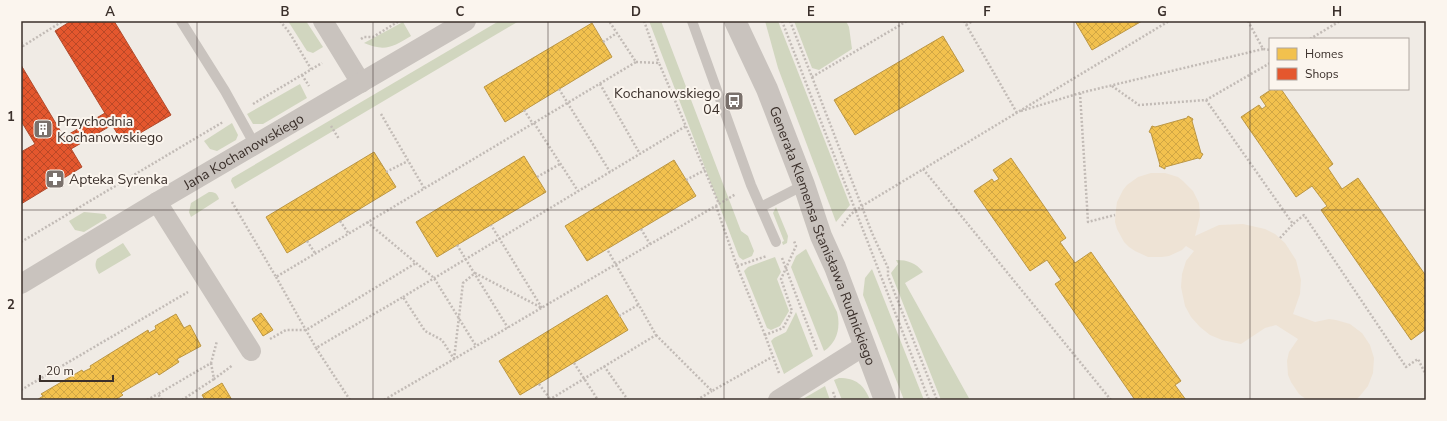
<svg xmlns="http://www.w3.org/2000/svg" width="1447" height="421" font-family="'Nunito Sans',sans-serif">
  <defs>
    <pattern id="homes-cross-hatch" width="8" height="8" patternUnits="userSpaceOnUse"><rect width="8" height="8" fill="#f2c14e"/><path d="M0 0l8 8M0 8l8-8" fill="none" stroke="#d0a644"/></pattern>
    <pattern id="shops-cross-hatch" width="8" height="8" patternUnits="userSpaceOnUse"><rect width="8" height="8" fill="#e4572e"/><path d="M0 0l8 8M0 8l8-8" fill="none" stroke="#ba4827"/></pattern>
  </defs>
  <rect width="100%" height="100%" fill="#f0ebe5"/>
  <g fill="#d1d6bf">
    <path d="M288,21h18l17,26 -10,6 -6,-2z"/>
    <path d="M499,21h20l-284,168 -4,-8 1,-3z"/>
    <path d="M649,21h12l80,210 7,5 6,15 -2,5 -9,4 -4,-3z"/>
    <path d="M765,21h13l72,184 -14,17 -58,-154z"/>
    <path d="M794,21h52l3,6 3,22 -33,21 -7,-2z"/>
    <path d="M403,22l8,14c-18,11 -26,16 -47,7z"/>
    <path d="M300,84l7,14 -44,26h-10l-6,-10z"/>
    <path d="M232,123l6,12 -2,5 -19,11 -7,-2 -6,-8z"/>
    <path d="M209,192c6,0 8,1 10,7l-28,18 -2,-5 2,-9z"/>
    <path d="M776,207l12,29 -1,7 -4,2 -1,-3 2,-1 -11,-28z"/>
    <path d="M84,212l21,2 2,4 -23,14 -9,-2 -6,-9z"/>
    <path d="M123,243l8,12 -32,19c-3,-5 -5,-8 -2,-15z"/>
    <path d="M806,249l31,63c4,16 0,30 -13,39l-33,-84 5,-11z"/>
    <path d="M775,257l6,15 -4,7 12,32 -9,15 -9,4 -4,-2 -23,-57 4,-4z"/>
    <path d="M896,260c12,0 20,3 27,12l-18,11 65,117h-29l-50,-127 7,-9z"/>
    <path d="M872,269l52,131h-20l-41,-105 2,-17z"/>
    <path d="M796,312l17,44 -29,18 -13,-33 3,-3 12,-6z"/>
    <path d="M839,378c17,0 25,7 31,22h-28l-8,-20z"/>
    <path d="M825,386l5,14h-29z"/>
  </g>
  <path fill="#eee3d5" d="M1151,173h14l13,4 5,4 10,10 6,12 1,13 -5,20 24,-11 24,-1 22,5 10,5 10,9 11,17 5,20 -1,14 -7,20 22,8 14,-3 7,1 14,4 12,9 8,12 4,13 -1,15 -5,13 -9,11 -4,3h-48l-8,-6 -8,-12 -3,-7 -1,-14 2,-9 9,-13 -22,-14 -11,3 -24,16 -19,-4 -12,-5 -10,-8 -9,-10 -6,-11 -4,-19 1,-13 4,-13 8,-10 -8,-5 -4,4 -13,6 -7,1h-14l-13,-6 -6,-4 -5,-5 -7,-13 -2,-7 1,-13 1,-7 6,-12 4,-5 11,-8z"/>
  <g fill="url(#homes-cross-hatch)" stroke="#bb9644">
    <path d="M1075,21h67l-50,29z"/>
    <path d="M592,23l20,34 -107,65 -21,-35z"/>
    <path d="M943,36l21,35 -109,64 -21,-35z"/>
    <path d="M1272,89h9l52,75 -5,4 14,21 16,-11 68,98v53l-15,11 -90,-130 6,-4 -15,-20 -16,11 -55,-80 18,-12 3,4 4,-3 -6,-9z"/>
    <path d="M1188,116l5,3 -1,2 9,32 2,1 -3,5 -2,-1 -33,9v2l-6,-3 1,-1 -9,-32 -2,-1 3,-6 3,1 32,-9z"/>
    <path d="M374,152l22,35 -109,66 -21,-36z"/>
    <path d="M524,156l22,36 -109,65 -21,-35z"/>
    <path d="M1011,158l55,80 -6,4 15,21 16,-11 90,129 -6,4 11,15h-51l-80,-116 6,-4 -14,-20 -17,11 -56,-80 18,-12 2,3 5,-3 -6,-9z"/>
    <path d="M674,160l22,36 -109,65 -22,-35z"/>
    <path d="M607,295l21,35 -108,65 -21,-34z"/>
    <path d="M261,313l12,17 -10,6 -11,-17z"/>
    <path d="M176,314l8,14 6,-3 11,21 -24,13 2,3 -20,13 -2,-3 -36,21 2,2 -8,5h-78l6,-4 -2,-2 41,-24 1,2 8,-4 -1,-2 58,-36 1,3 7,-4 -1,-3z"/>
    <path d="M222,383l10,17h-27l-3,-5z"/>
  </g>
  <g fill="url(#shops-cross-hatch)" stroke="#b14b2d">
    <path d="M71,21h43l57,94 -48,28 -68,-112z"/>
    <path d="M21,65l61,102 -61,37v-52l14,-8 -14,-23z"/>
    <path d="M105,113l7,12 -41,24 -7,-12z"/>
  </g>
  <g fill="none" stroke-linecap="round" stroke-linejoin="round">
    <g stroke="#c2bbb6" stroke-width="2.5" stroke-dasharray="2 2" stroke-linecap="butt">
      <path d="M280,21l9,11 22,37"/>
      <path d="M644,21l15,42"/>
      <path d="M782,21l147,379"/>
      <path d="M790,21l22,56 95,-56"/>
      <path d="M964,21l53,92"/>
      <path d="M1248,21l15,28 7,1"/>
      <path d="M966,25l7,-4"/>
      <path d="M361,39l3,-2h9l26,-16"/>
      <path d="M1310,39l30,-18"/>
      <path d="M21,42l2,4 40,-25"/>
      <path d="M603,42l14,-9"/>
      <path d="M636,62l23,1 60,141"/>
      <path d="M302,75l7,11"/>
      <path d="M812,77l60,156 16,35v8l49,124"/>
      <path d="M600,84l40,70"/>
      <path d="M1112,86l27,19 67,-5 64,-37"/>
      <path d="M559,89l51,83"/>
      <path d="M1080,93l8,129 27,-7"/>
      <path d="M1206,100l87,124 11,-9 102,152 12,-8 8,16"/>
      <path d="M253,104l69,-41"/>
      <path d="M524,110l9,14"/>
      <path d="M1021,111l59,-18 183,-44"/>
      <path d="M381,114l43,74"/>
      <path d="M534,123l44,68"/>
      <path d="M331,126l8,13"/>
      <path d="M923,169l188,231"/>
      <path d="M386,172l22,-11"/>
      <path d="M537,177l23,-13"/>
      <path d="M686,180l19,-10"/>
      <path d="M232,202l44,75 360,-215 -27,-41"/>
      <path d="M716,206l21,60 28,69"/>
      <path d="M340,221l9,13"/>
      <path d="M367,222l67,56 42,68"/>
      <path d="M842,226l9,-12 11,-8 307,-185"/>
      <path d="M641,229l9,15"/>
      <path d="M1280,238l13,-14"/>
      <path d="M307,241l8,12"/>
      <path d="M21,242l202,-120"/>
      <path d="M457,245l51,83"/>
      <path d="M782,258l35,92"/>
      <path d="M737,266l30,-10"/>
      <path d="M276,277l40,71"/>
      <path d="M403,297l283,-171"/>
      <path d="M619,316l19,-11"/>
      <path d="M656,335l56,56 60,-34"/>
      <path d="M270,339l16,-9h20l110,-67"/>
      <path d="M454,359l9,-76 12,-10 67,35 -51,-83"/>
      <path d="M211,363l3,16 19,-14"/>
      <path d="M574,363l24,37"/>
      <path d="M604,366l24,34"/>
      <path d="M779,373l-14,-38 18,-7 9,-17 -11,-32 15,-33 -2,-5"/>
      <path d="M539,384l11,15"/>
      <path d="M21,390l167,-98"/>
      <path d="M833,392l3,8"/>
      <path d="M147,400l11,-6"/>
      <path d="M162,400l-4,-6 53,-31 6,-22"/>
      <path d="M182,400l32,-21v-2"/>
      <path d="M350,400l-34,-52 87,-51 22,34 17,9 12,19"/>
      <path d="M384,400l352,-206"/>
      <path d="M549,400l107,-65 -49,-86"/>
      <path d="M697,400l15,-9"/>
    </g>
    <g stroke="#c9c3be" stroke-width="10">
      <path d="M181,21l44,70 30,54"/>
      <path d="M692,21l59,164 25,57"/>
      <path d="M761,207l43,-22"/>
    </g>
    <g stroke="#c9c3be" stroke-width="20">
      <path d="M323,21l38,62"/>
      <path d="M157,202l94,149"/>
      <path id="s1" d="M21,284l136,-82 309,-181"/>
      <path d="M778,400l86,-54"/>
    </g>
    <path stroke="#c9c3be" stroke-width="22" id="s2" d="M735,21l32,68 37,96 17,51 14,31 50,133"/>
  </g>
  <path fill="none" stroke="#3b302b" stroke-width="1" stroke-opacity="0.55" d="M197,21v379M373,21v379M548,21v379M724,21v379M899,21v379M1074,21v379M1250,21v379M21,210h1405"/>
  <defs>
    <symbol id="bus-square" viewBox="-11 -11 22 22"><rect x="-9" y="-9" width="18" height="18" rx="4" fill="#7a716c" stroke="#fbf5ee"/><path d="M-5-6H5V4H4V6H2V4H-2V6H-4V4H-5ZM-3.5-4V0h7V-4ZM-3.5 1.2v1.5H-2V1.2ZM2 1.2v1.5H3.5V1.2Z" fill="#fff"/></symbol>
    <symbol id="building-square" viewBox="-11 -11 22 22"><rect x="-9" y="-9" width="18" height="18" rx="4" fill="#7a716c" stroke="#fbf5ee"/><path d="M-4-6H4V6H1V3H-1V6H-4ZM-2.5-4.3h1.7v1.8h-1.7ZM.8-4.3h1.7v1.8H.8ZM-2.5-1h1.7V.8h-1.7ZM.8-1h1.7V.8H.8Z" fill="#fff"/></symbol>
    <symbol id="pharmacy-square" viewBox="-11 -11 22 22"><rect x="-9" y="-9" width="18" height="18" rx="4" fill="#7a716c" stroke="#fbf5ee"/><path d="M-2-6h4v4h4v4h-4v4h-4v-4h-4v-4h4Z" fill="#fff"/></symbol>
  </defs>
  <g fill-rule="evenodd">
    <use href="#bus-square" x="723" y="90" width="22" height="22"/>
    <use href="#building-square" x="32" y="118" width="22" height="22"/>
    <use href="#pharmacy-square" x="44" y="168" width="22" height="22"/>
  </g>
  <g text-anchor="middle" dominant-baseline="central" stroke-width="4" stroke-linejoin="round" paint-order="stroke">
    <g font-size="14" fill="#3b302b" stroke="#fbf5ee" text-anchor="start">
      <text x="720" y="93" text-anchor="end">Kochanowskiego<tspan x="720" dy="16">04</tspan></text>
      <text x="57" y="121">Przychodnia<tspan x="57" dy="16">Kochanowskiego</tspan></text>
      <text x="69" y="179">Apteka Syrenka</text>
    </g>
    <g font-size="14" fill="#3b302b" stroke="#fbf5ee">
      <text stroke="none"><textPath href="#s1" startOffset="259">Jana Kochanowskiego</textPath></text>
      <text stroke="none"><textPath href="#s2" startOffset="232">Generała Klemensa Stanisława Rudnickiego</textPath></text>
    </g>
  </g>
  <rect width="1447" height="421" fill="none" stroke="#fbf5ee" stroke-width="44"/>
  <rect x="1269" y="38" width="140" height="52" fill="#fbf5ee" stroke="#aea6a0"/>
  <rect x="1277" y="48" width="20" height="12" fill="#f2c14e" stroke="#aea6a0"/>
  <text x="1305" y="58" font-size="12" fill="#3b302b">Homes</text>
  <rect x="1277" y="68" width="20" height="12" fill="#e4572e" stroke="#aea6a0"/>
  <text x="1305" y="78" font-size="12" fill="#3b302b">Shops</text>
  <path d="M40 375v6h73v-6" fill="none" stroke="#3b302b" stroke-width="2"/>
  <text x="46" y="375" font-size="12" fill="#3b302b" stroke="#fbf5ee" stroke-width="3" paint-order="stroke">20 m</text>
  <rect x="22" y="22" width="1403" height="377" fill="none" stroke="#3b302b" stroke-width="1.5"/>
  <g font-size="13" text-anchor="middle" font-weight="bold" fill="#3b302b">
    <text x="110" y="16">A</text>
    <text x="285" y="16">B</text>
    <text x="460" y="16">C</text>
    <text x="636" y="16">D</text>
    <text x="811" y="16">E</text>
    <text x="987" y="16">F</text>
    <text x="1162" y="16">G</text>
    <text x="1337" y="16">H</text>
    <text x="11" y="121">1</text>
    <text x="11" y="309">2</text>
  </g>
</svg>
